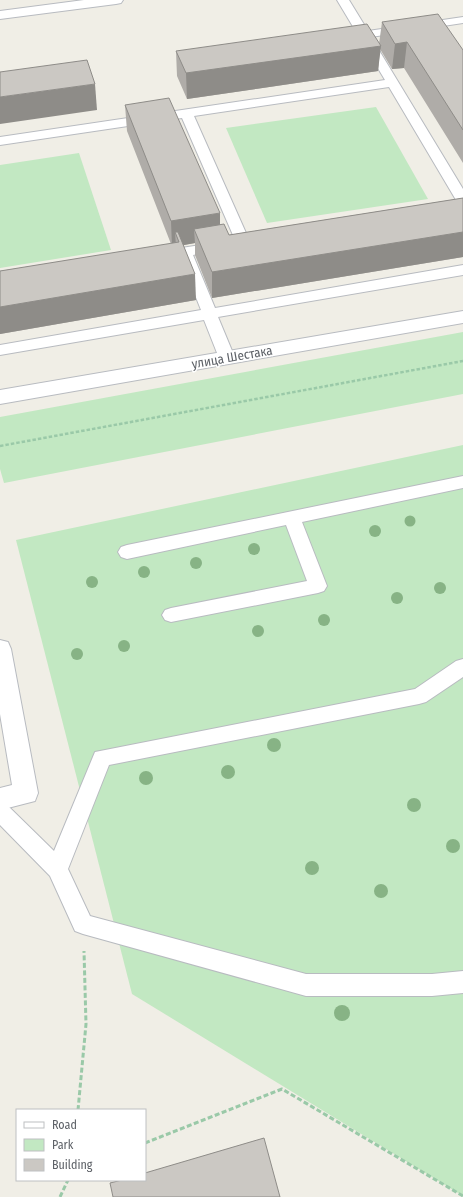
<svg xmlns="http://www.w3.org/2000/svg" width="463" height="1197" font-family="'Fira Sans Condensed',sans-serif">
  <rect width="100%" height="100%" fill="#f0eee6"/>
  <g fill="#c2e8c2">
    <path d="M376,107l52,92 -161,24 -41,-95z"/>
    <path d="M79,153l32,97 -111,18v-103z"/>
    <path d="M463,332v62l-459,89 -4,-14v-52z"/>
    <path d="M463,445v751l-331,-202 -116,-454z"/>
  </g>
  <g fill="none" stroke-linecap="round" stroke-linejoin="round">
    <defs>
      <g id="service">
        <path d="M337,0h12l19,31 95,-14v6l-92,14 92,152v15l-5,-1 -2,-3 -67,-113 -195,29 56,126 -2,3h-10l-2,-3 -54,-124 -182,27v-8l385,-57z"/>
        <path d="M220,242l5,1 2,3 -2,3 -32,6 22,53 248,-43v10l-245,42 17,41 -3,4 -5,1 -5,-1 -3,-4 -15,-38 -204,35v-10l201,-35 -21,-53 -18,2 -5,-1 -2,-3 2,-3 5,-1z"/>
        <path d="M463,476v12l-161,34 25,64 -3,5 -6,2 -147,29 -6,-2 -3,-5 3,-5 6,-2 136,-27 -21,-56 -159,34 -6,-2 -3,-5 3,-5 6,-2z"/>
        <path d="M463,659v18l-37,25 -7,2 -310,61 -41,104 22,47 216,58h126l31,-3v22l-31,3h-126l-223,-62 -8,-3 -25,-55 -50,-51v-23l7,3 47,46 41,-99 320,-63 41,-28z"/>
      </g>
      <g id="minor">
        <path d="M84,0h39l-2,3 -5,1 -116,15v-8z"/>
        <path d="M463,311v12l-463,81v-14z"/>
        <path d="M0,640l8,2 3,7 27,144 -3,8 -35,9v-22l12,-3 -12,-71z"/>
      </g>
    </defs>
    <use href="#service" stroke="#b8bbc0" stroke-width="2"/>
    <use href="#minor" stroke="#b8bbc0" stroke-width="2"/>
    <path stroke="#9ac9a8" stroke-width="2.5" stroke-dasharray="3.5 2" stroke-linecap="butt" d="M0,446l463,-85"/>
    <g stroke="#9ac9a8" stroke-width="3" stroke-dasharray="5 2.5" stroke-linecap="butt">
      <path d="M78,1110l8,-86 -2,-73"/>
      <path d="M145,1143l137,-54 181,107"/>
      <path d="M60,1197l8,-17"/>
    </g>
    <use href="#service" fill="#fff" fill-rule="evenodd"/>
    <use href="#minor" fill="#fff" fill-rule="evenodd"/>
  </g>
  <g fill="#87b385">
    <circle cx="410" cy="521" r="5.5"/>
    <circle cx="375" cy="531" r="6"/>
    <circle cx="254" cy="549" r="6"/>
    <circle cx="196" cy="563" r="6"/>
    <circle cx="144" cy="572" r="6"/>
    <circle cx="92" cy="582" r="6"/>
    <circle cx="440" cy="588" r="6"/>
    <circle cx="397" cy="598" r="6"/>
    <circle cx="324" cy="620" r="6"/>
    <circle cx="258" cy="631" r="6"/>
    <circle cx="124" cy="646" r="6"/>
    <circle cx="77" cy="654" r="6"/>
    <circle cx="274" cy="745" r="7"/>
    <circle cx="228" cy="772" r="7"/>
    <circle cx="146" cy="778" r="7"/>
    <circle cx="414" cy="805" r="7"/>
    <circle cx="453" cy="846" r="7"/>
    <circle cx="312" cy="868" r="7"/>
    <circle cx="381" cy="891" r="7"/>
    <circle cx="342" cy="1013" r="8"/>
  </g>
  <g fill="#afaca8">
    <path d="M382,22l81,28v113l-59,-95 -12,1 -12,-20 -2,22 -191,28 -10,-23 -1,-25 203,-7z"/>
    <path d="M125,105l95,120 9,10 234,-37v59l-251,41 -17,-43v-12l-12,2 13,55 -196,34v-63l171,-27 -44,-113z"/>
  </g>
  <g fill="#8e8c88">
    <path d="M407,42l-3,26 -12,1 3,-25z"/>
    <path d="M381,46l-3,25 -191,28 -1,-26z"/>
    <path d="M95,84l2,26 -97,14v-27z"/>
    <path d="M220,213v26l-26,-10 1,14 -16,3v-4l-4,-10 1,14 -4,1 -1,-26z"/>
    <path d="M463,232v25l-251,41v-26z"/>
    <path d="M195,274l1,26 -196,34v-27z"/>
  </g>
  <g fill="#cbc8c3" stroke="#8e8c88">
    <path d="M438,14l25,36v80l-56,-88 -12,2 -13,-22z"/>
    <path d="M367,24l14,22 -195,27 -10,-22z"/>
    <path d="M87,60l8,24 -95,13v-25z"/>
    <path d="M169,98l51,115 -49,8 -46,-116z"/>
    <path d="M463,198v34l-251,40 -18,-43 30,-5 5,11z"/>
    <path d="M175,232h3l17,42 -195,33v-36l179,-29z"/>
    <path d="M264,1138l16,59h-167l-3,-14 12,-3h23v-7z"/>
  </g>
  <g text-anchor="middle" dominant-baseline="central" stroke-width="3" stroke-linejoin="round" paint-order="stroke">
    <g font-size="13" fill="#5d6167" stroke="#fff">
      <text transform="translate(232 357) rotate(-10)">улица Шестака</text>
    </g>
  </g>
  <rect x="16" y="1109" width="130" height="72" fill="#ffffff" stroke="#bec0c2"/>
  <rect x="24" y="1122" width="20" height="6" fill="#ffffff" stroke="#bec0c2"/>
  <text x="52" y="1129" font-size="12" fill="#5d6167">Road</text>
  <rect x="24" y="1139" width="20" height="12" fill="#c2e8c2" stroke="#bec0c2"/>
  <text x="52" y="1149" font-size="12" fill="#5d6167">Park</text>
  <rect x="24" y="1159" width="20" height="12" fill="#cbc8c3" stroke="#bec0c2"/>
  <text x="52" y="1169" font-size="12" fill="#5d6167">Building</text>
</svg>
